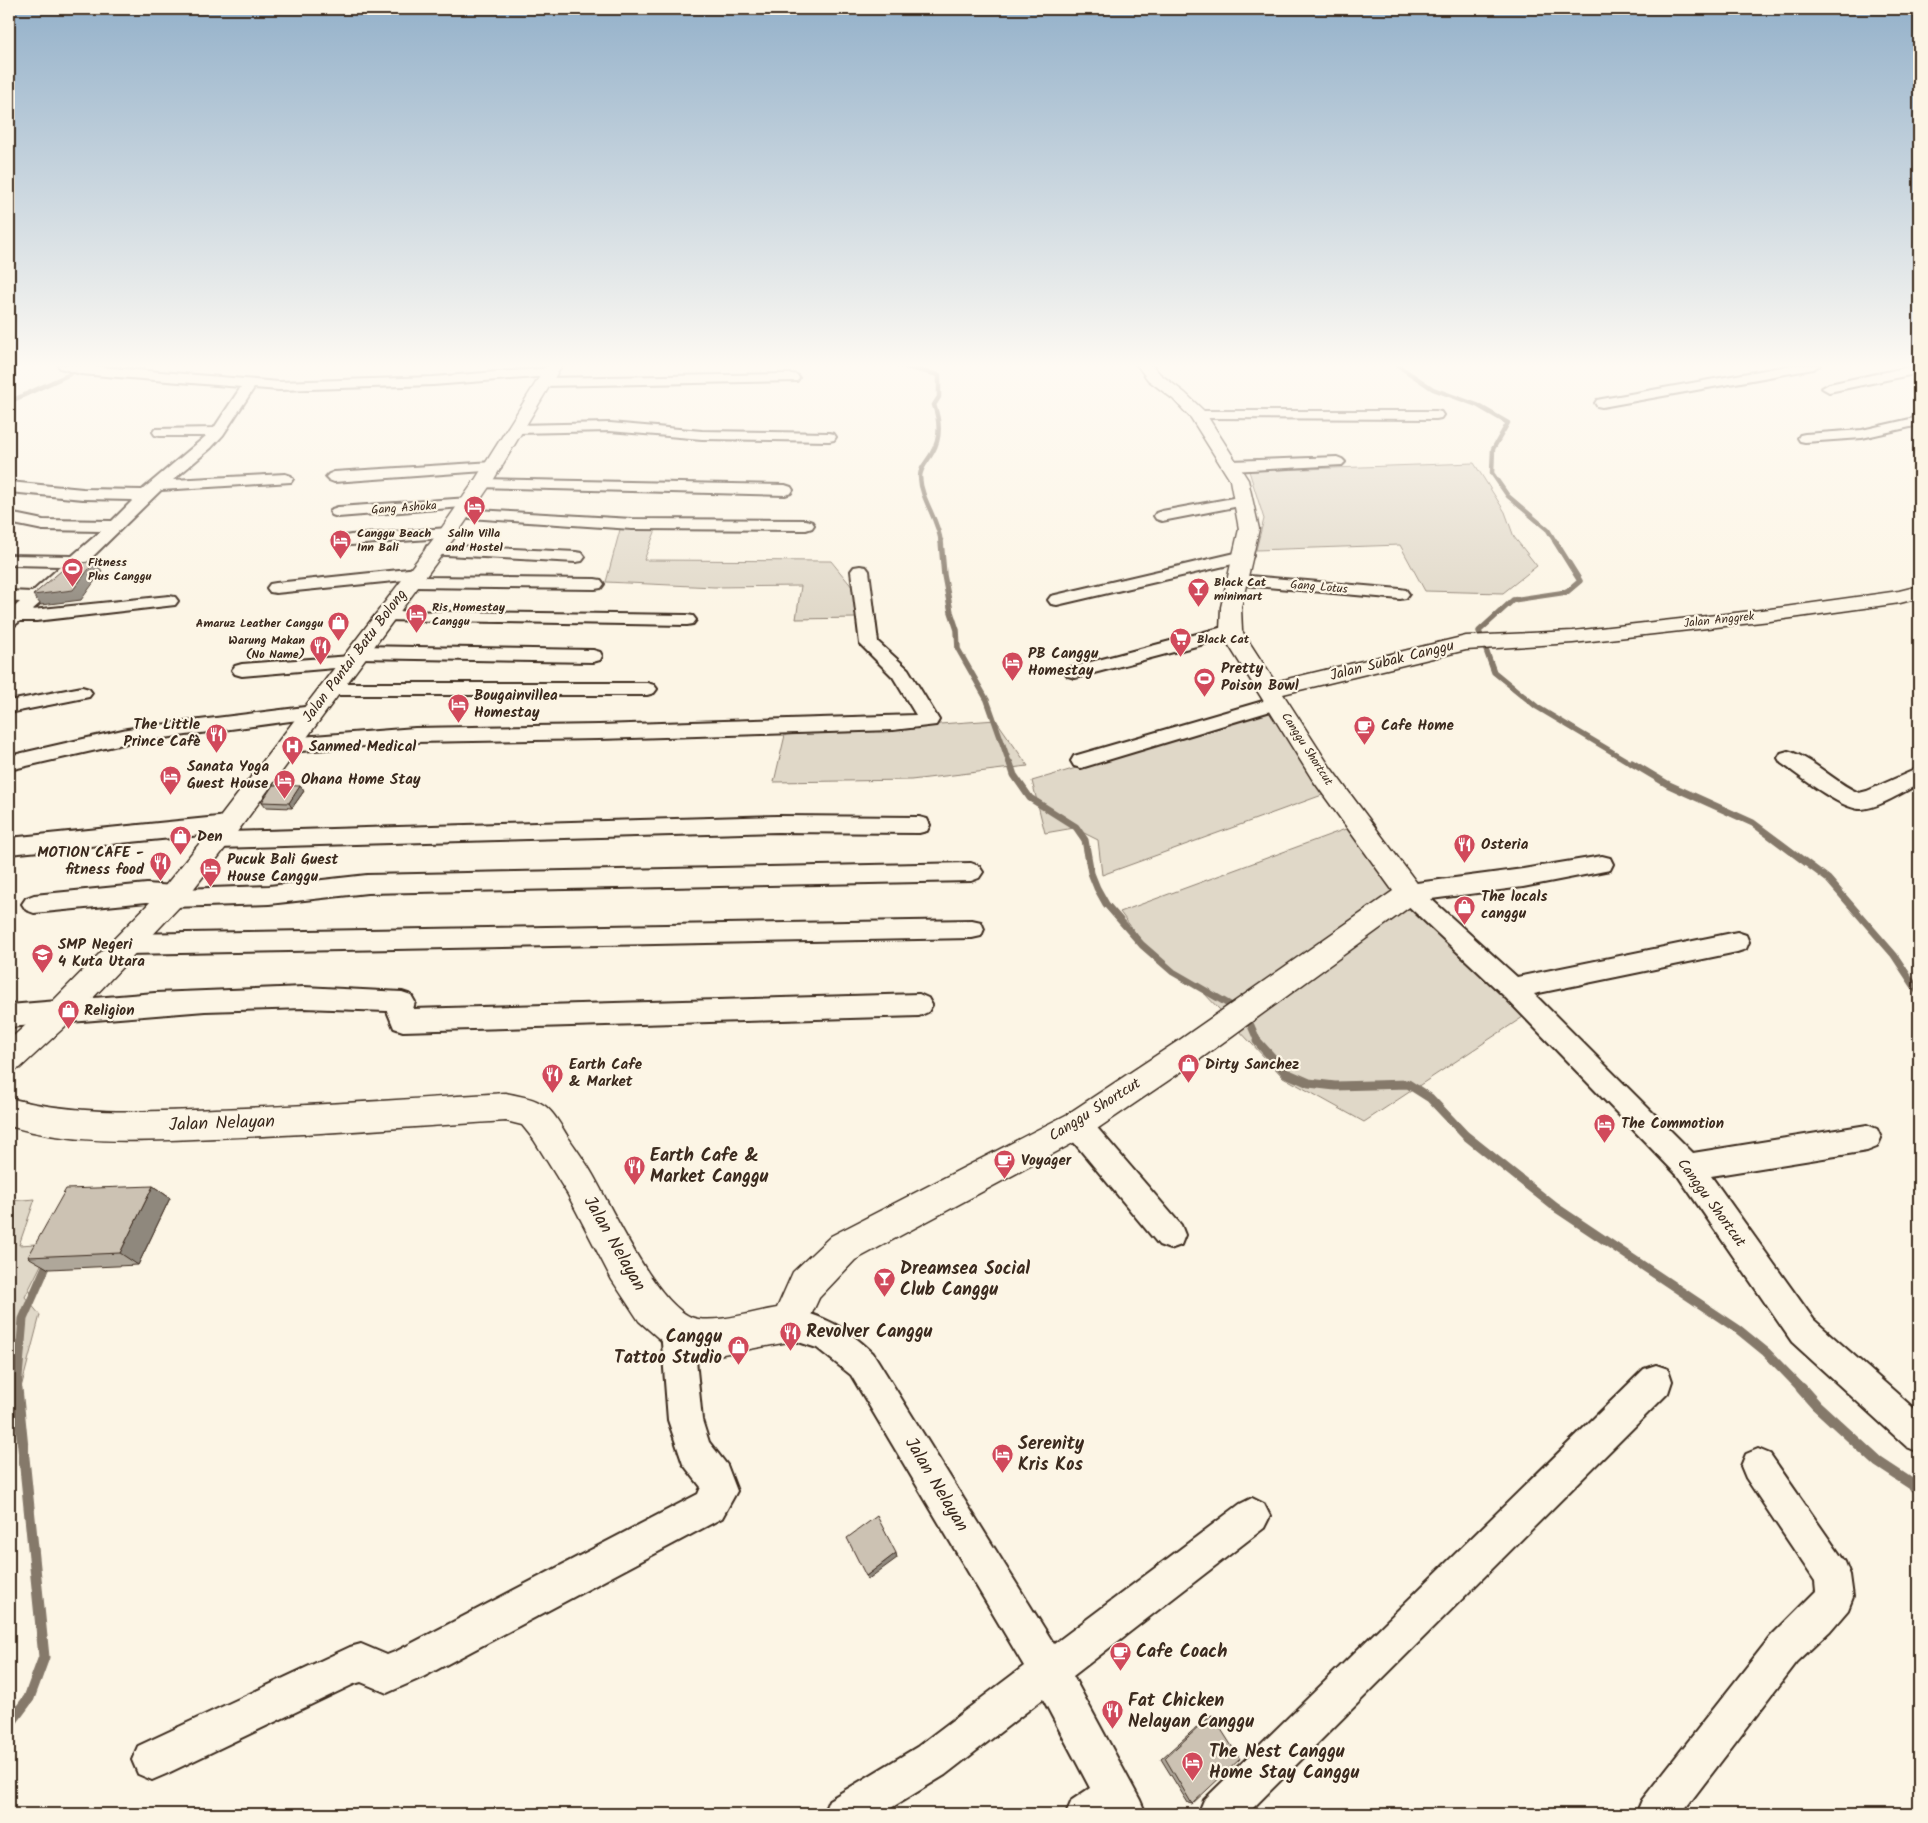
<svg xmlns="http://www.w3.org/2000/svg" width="1928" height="1823" font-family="Kalam,sans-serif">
  <rect width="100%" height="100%" fill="#fcf5e5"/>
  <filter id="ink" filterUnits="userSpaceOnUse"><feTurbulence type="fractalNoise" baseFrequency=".02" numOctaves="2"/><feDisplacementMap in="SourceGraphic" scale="10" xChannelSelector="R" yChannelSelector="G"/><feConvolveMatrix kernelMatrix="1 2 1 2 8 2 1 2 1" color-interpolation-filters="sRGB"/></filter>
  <g filter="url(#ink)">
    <g fill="#e0d8c8" stroke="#8e8173">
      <path d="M1474,463l31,49 9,25 23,29 -34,27 -78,-2 -25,-46 -144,5 8,-31 -15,-48z"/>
      <path d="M621,526l36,1 -13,33 187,1 22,27 3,30 -60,1 5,-33 -87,1 -108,-5z"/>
      <path d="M1273,710l52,84 -223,81 -4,-35 -24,-12 -29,5 -13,-52z"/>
      <path d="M996,720l32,46 -117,14 -137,2 11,-47z"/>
      <path d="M1351,827l175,188 -162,107 -81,-45 -80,-85 -48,-33 -35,-47z"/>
      <path d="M35,1199l-16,46 33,-2 -27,54 15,18 -31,119v-233z"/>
    </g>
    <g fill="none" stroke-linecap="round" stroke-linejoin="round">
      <g stroke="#85796b" stroke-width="4.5">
        <path d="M897,365l42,10v22l-5,8c6,16 7,33 -2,48 -4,8 -12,14 -12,24 1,23 19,43 21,66"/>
        <path d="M1397,365l36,24 44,16 31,18 -15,26 -1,24 16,23 40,34 8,13"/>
        <path d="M9,402l59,-27 16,-10"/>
      </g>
      <g stroke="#85796b" stroke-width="5.5">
        <path d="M941,541l3,34 7,37 6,18 1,19 29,51 23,65"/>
        <path d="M1555,541l25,40 -13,11 -54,8 -34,31 15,41 43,35 97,58"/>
      </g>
      <g stroke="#85796b" stroke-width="7">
        <path d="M1010,763l4,12 16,23 46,29 9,13 6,33 6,15 9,16 36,41 31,27 64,37"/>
        <path d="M1632,763l37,22 84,38 75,56 66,76 25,38"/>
        <path d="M1244,1017l5,4 9,21"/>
      </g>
      <g stroke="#85796b" stroke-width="9">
        <path d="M1257,1041l29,32 23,10 26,3 73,-2 22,14 35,37 90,72 184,123 27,22 36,37"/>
        <path d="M17,1389l6,-70 26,-59"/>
      </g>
      <g stroke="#85796b" stroke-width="11">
        <path d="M1801,1388l15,17 62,57 41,27"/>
        <path d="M9,1725l20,-27 15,-41 -27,-269"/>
      </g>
      <defs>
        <g id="minor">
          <path d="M58,365h20l201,17 154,-5 116,-9 7,4 -7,4 -116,9 -154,5 -25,-2 -31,47 -12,13 -38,32 112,-6 6,2 2,3 -2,3 -130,8 -77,75 -52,45 137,-14 6,1 3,4 -3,4 -139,16h-16l-5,4 -6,1v-14l11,-10 -11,-1v-10l23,1 29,-26 -52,-1v-10l63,1 29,-25 -58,-1 -34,-7v-10l34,7 69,1 21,-21 -50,-1 -74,-7v-10l74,7 59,1 64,-54h-46l-5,-1 -2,-3 2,-3 59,-1 27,-41 -160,-13 -21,-6z"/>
          <path d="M1793,365h27l-7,4 -211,38 -5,-1 -2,-3 2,-3 5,-1z"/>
          <path d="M1919,365v8l-90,19 -7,-4 7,-4z"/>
          <path d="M792,374l5,1 2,3 -2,3 -254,5 -7,-4 7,-4z"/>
          <path d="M1198,411h238l5,1 2,3 -2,3 -5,1 -243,-1 -2,-3 2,-3z"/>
          <path d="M1919,417v8l-57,13 -57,4 -5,-1 -2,-3 2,-3 5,-1 57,-4z"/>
          <path d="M610,423l92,8 127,2 5,1 2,3 -2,3 -5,1 -127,-2 -92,-8 -94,2 -5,-1 -2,-3 2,-3 5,-1z"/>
          <path d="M1337,457l5,2 3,3 -3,3 -111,6 -5,-2 -3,-3 3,-3 5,-2z"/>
          <path d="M493,462l5,2 3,3 -3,3 -164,12 -5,-2 -3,-3 3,-3 5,-2z"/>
          <path d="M482,479l303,6 6,2 2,3 -2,3 -6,2 -309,-8 -2,-3 2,-3z"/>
          <path d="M1244,496l6,2 2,3 -2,3 -88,17 -6,-2 -2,-3 2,-3 6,-2z"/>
          <path d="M469,498l6,2 2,3 -2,3 -137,11 -6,-2 -2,-3 2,-3 6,-2z"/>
          <path d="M461,509l171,10 174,1 6,2 2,3 -2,3 -6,2 -174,-1 -177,-12 -2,-3 2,-3z"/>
          <path d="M448,528l6,1 2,4 -2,4 -103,8 -6,-1 -2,-4 2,-4 6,-1z"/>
          <path d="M433,545l143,7 6,1 3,4 -3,4 -6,1 -149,-8 -2,-4 2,-4z"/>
          <path d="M1244,551l6,1 3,4 -3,4 -193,45 -6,-1 -3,-4 3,-4z"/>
          <path d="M860,566l6,1 3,4 9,71 30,27 31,51 -3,5 -43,5 -294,9 -184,3 -127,10 -7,-2 -3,-5 3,-5 7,-2 127,-10 184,-3 317,-10 -23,-38 -33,-33 -9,-73 3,-4z"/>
          <path d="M418,568l6,1 3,4 -4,4 172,2 6,1 3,4 -3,4 -6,1 -184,-2 -6,-1 -3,-4 2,-2 -128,13 -6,-1 -3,-4 3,-4 6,-1z"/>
          <path d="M1238,575l162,14 6,1 3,4 -3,4 -6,1 -168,-15 -3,-4 3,-4z"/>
          <path d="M386,611l301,4 6,1 3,4 -3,4 -6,1 -307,-5 -3,-4 3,-4z"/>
          <path d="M1231,625l7,2 2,4 -2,4 -163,43 -7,-2 -3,-4 3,-4z"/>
          <path d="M359,646l234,4 7,2 2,4 -2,4 -7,2 -234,-4 -7,-2 -2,-4 2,-4z"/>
          <path d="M351,656l7,2 3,4 -3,4 -116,10 -7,-2 -3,-4 3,-4 7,-2z"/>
          <path d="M330,683h317l7,2 3,4 -3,4 -7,2h-317l-7,-2 -3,-4 3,-4z"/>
          <path d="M82,687l7,2 3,4 -3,4 -80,16v-12z"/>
          <path d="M1277,697l7,2 3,4 -3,4 -203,61 -7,-2 -3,-5 3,-5z"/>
          <path d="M313,706l7,1 3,5 -3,5 -193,26 -118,27v-14l118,-27z"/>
          <path d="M1788,751c25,7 47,32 71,42l8,-2 52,-23v16c-16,8 -38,23 -57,25 -21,1 -63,-34 -81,-46l-3,-5 3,-5z"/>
          <path d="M228,816l8,2 3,6 -3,6 -7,2 548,-16 142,1 8,2 3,6 -3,6 -8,2 -142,-1 -560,16 -8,-2 -3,-6 6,-6 -203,20v-16z"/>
          <path d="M1602,856l8,2 3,6 -3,6 -87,17 -92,12 86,78 220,-45 9,3 3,7 -3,7 -9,3 -203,42 159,159 174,-28 10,4 4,9 -4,9 -10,4 -156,25 103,144 105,93v39l-12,-5 -115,-105 -114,-166 -175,-181 -102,-96 -4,-6 4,-6 8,-3 114,-15z"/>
          <path d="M971,863l8,3 4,6 -4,6 -8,3 -604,12 -98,11 -98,3 -9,-4 -15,-1 -113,11 -8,-3 -4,-6 4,-6 8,-3 113,-11 26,2 8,3 88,-3 98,-11z"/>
          <path d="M972,920l9,2 3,7 -3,7 -9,2 -845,16 -9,-3 -3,-7 3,-7 9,-3z"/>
          <path d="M304,987l98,5 9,3 4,7 -2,7 506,-15 9,4 4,7 -4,7 -9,4 -516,15 -9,-3 -7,-17 -83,-3 -99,3 -196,16v-22l146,-12z"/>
          <path d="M1077,1113l10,3 94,109 4,10 -4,10 -11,4 -11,-4 -92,-111 -4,-9 4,-9z"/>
          <path d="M788,1308c36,8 58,19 85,45l181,291 186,-140 12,-6 12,6 6,12 -6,12 -191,148 67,124 6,14h-80l6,-14 18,-12 -47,-89 -98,76 -64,39h-58l6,-14 88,-53 107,-81 -173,-291 -34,-27 -40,-13 -5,-11 5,-11z"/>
          <path d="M677,1314l11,5 5,11 9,90 7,22 18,23 10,26 -15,27 -299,159 -36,16 -26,-11 -7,2 -188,90 -14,6 -14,-6 -6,-14 6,-14 212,-99 11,-3 26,11 10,-4 301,-157 3,-7 -18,-23 -15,-44 -7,-90 5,-11z"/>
          <path d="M1656,1365l12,4 4,12 -4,12 -421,421h-49l6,-14 440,-431z"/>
          <path d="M1758,1449l12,5 75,108 5,13 3,22 -5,13 -18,21 -33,31 -116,152h-45l6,-14 129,-164 45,-45 -1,-10 -69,-103 -5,-12 5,-12z"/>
        </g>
        <g id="tertiary">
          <path d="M547,365h15l-71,119 -36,53 -229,310 -45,58 -109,115 -52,48 -11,4v-32l43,-38 109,-111 47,-58 233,-304 32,-46z"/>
          <path d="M1137,365h15l8,9 25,19 19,18 44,69 11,49 -18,78 1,24 33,51 191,-46 107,-5 197,-22 129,-18 20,-5v12l-19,5 -130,18 -197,22 -107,7 -183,44 47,73 89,119 4,7 -4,7 -216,157 -115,78 -233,125 -36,38 -18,39 -13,5 -70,13h-21l-33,-12 -25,-22 -27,-41 -44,-85 -34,-55 -12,-15 -16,-4c-97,6 -194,14 -291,17 -70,3 -138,8 -206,-12v-28c69,18 136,14 206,11 97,-3 194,-10 291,-16 11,3 26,4 36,11 11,6 19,22 26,33 8,12 17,24 25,38 18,31 67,139 105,144 25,3 54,-7 79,-11l16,-36 38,-36 235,-121 115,-76 212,-148 -81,-112 -92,-148 1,-24 18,-78 -9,-49 -39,-62 -18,-19 -25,-19z"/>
        </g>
      </defs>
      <use href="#minor" stroke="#3b2a1e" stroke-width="4"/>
      <use href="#tertiary" stroke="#3b2a1e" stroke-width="3"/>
      <use href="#minor" fill="#fcf5e5" fill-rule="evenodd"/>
      <use href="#tertiary" fill="#fcf5e5" fill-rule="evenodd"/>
    </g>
    <g fill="#afa79a" stroke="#3b2a1e">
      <path d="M300,786l4,5 -12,17 -26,-1 -4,-5z"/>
      <path d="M153,1186l17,12 -32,67 -89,4 -21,-12z"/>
      <path d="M1212,1715l-20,89 -4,-1 -27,-44 47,-42z"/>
    </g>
    <g fill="#8f887d" stroke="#3b2a1e">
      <path d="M95,561l7,10 -21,29 -40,5 -8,-10z"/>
      <path d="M300,786l4,5 -12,17 -3,-5z"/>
      <path d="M153,1186l17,12 -32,67 -18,-12z"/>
      <path d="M896,1553l1,5 -30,22 -1,-4z"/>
    </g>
    <g fill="#ccc2b3" stroke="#3b2a1e">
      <path d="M95,561l-22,29 -40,5 35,-30z"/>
      <path d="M273,785l27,1 -11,17 -27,-1z"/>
      <path d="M153,1186l-33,67 -92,4 38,-68z"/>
      <path d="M877,1516l19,37 -30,23 -19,-38z"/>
      <path d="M1212,1715l28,44 -48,45 -27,-46z"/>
    </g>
  </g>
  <linearGradient id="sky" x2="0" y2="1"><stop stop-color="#94b1ca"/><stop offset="0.59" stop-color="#fefaf3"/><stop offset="1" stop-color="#fefaf3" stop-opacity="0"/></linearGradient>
  <rect width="1928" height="620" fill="url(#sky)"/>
  <defs>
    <symbol id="hotel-pin" viewBox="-11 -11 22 30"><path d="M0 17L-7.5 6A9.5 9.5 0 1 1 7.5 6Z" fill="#d1495b" stroke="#fcf5e5"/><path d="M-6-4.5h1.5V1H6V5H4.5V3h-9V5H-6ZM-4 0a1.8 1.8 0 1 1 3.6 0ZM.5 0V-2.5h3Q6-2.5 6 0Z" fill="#fff"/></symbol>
    <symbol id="stadium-pin" viewBox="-11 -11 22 30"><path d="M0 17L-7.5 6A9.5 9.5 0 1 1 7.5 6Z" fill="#d1495b" stroke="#fcf5e5"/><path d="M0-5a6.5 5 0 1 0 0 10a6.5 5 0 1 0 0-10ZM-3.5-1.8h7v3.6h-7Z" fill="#fff"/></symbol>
    <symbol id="bar-pin" viewBox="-11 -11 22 30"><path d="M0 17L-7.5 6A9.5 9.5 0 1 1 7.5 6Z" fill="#d1495b" stroke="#fcf5e5"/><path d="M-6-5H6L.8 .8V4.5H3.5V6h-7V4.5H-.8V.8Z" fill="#fff"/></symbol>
    <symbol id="shop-pin" viewBox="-11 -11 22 30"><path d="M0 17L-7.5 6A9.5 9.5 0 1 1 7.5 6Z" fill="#d1495b" stroke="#fcf5e5"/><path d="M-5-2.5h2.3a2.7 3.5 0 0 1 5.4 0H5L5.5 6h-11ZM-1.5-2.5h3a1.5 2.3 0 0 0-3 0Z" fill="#fff"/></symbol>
    <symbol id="supermarket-pin" viewBox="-11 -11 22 30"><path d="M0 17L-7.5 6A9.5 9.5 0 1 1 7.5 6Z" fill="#d1495b" stroke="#fcf5e5"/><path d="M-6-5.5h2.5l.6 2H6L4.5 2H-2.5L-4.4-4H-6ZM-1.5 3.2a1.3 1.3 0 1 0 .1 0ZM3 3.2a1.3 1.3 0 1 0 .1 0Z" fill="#fff"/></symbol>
    <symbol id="restaurant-pin" viewBox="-11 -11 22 30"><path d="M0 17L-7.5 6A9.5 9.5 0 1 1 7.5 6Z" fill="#d1495b" stroke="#fcf5e5"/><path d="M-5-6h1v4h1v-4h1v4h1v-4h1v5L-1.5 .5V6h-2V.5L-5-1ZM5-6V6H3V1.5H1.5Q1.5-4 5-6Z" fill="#fff"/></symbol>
    <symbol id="cafe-pin" viewBox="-11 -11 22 30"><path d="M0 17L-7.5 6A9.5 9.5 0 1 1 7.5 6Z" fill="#d1495b" stroke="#fcf5e5"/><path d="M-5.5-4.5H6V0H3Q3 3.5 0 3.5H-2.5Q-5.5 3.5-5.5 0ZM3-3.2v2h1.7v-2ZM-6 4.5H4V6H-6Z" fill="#fff"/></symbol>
    <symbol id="hospital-pin" viewBox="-11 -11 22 30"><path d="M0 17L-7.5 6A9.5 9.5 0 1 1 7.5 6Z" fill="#d1495b" stroke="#fcf5e5"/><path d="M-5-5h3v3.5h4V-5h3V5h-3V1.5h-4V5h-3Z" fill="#fff"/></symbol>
    <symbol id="school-pin" viewBox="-11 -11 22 30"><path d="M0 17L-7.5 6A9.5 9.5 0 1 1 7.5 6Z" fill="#d1495b" stroke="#fcf5e5"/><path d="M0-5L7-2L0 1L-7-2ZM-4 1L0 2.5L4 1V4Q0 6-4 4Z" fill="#fff"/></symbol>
  </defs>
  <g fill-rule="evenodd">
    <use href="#hotel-pin" x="462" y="494" width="25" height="34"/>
    <use href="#hotel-pin" x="328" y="528" width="25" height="34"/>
    <use href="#stadium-pin" x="60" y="556" width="25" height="34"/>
    <use href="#bar-pin" x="1186" y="576" width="25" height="34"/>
    <use href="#hotel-pin" x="404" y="602" width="25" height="34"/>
    <use href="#shop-pin" x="326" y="610" width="25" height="34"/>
    <use href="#supermarket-pin" x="1168" y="626" width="25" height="34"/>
    <use href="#restaurant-pin" x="308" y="634" width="25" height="34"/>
    <use href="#hotel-pin" x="1000" y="650" width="25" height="34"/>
    <use href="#stadium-pin" x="1192" y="666" width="25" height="34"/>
    <use href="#hotel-pin" x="446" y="692" width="25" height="34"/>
    <use href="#cafe-pin" x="1352" y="714" width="25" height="34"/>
    <use href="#restaurant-pin" x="204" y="722" width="25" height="34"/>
    <use href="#hospital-pin" x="280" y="734" width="25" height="34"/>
    <use href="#hotel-pin" x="158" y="764" width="25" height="34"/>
    <use href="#hotel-pin" x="272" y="768" width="25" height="34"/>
    <use href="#shop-pin" x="168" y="824" width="25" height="34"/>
    <use href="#restaurant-pin" x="1452" y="832" width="25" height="34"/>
    <use href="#restaurant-pin" x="148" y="850" width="25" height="34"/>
    <use href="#hotel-pin" x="198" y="856" width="25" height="34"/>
    <use href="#shop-pin" x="1452" y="894" width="25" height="34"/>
    <use href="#school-pin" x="30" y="942" width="25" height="34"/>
    <use href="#shop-pin" x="56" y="998" width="25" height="34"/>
    <use href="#shop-pin" x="1176" y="1052" width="25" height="34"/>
    <use href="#restaurant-pin" x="540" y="1062" width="25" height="34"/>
    <use href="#hotel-pin" x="1592" y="1112" width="25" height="34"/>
    <use href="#cafe-pin" x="992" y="1148" width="25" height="34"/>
    <use href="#restaurant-pin" x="622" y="1154" width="25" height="34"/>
    <use href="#bar-pin" x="872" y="1266" width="25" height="34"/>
    <use href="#restaurant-pin" x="778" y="1320" width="25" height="34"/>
    <use href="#shop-pin" x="726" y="1334" width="25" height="34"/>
    <use href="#hotel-pin" x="990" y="1442" width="25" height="34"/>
    <use href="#cafe-pin" x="1108" y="1640" width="25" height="34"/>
    <use href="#restaurant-pin" x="1100" y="1698" width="25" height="34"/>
    <use href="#hotel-pin" x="1180" y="1750" width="25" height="34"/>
  </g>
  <g text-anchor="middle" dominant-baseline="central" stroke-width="4.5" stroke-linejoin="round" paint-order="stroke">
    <g font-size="12" fill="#3b2a1e" stroke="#fcf5e5">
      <text transform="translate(404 508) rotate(-4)">Gang Ashoka</text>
      <text transform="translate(1319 587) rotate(5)">Gang Lotus</text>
      <text transform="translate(1719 620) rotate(-6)">Jalan Anggrek</text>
      <text transform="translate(1307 749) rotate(57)">Canggu Shortcut</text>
    </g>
    <g font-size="12" font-weight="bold" fill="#3b2a1e" stroke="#fcf5e5" text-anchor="start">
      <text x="357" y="533">Canggu Beach<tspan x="357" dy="14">Inn Bali</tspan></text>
      <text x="474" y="533" text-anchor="middle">Salin Villa<tspan x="474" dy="14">and Hostel</tspan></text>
      <text x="88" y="562">Fitness<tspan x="88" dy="14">Plus Canggu</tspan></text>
      <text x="1214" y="582">Black Cat<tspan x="1214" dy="14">minimart</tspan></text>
      <text x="432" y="607">Ris Homestay<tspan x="432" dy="14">Canggu</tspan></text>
      <text x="323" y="623" text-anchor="end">Amaruz Leather Canggu</text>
      <text x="1197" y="639">Black Cat</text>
      <text x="305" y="640" text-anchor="end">Warung Makan<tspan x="305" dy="14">(No Name)</tspan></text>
    </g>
    <g font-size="15" font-weight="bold" fill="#3b2a1e" stroke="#fcf5e5" text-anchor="start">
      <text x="1028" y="654">PB Canggu<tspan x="1028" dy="17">Homestay</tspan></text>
      <text x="1221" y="669">Pretty<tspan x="1221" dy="17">Poison Bowl</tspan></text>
      <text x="474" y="696">Bougainvillea<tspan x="474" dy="17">Homestay</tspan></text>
      <text x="200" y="725" text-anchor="end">The Little<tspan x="200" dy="17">Prince Cafè</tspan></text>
      <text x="1381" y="726">Cafe Home</text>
      <text x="309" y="747">Sanmed Medical</text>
      <text x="187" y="767">Sanata Yoga<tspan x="187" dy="17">Guest House</tspan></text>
      <text x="301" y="780">Ohana Home Stay</text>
      <text x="197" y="837">Den</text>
      <text x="1481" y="845">Osteria</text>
      <text x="144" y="853" text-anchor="end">MOTION CAFE -<tspan x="144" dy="17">fitness food</tspan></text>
      <text x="227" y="860">Pucuk Bali Guest<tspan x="227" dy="17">House Canggu</tspan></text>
      <text x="1481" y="897">The locals<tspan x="1481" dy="17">canggu</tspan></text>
      <text x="58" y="945">SMP Negeri<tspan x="58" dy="17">4 Kuta Utara</tspan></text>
      <text x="84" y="1011">Religion</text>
      <text x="569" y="1065">Earth Cafe<tspan x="569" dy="17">&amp; Market</tspan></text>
      <text x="1205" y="1065">Dirty Sanchez</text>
      <text x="1621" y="1124">The Commotion</text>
      <text x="1021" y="1161">Voyager</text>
    </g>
    <g font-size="15" fill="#3b2a1e" stroke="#fcf5e5">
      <text transform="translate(355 656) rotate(-53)">Jalan Pantai Batu Bolong</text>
      <text transform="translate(1392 661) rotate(-14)">Jalan Subak Canggu</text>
      <text transform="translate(1095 1110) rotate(-32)">Canggu Shortcut</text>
      <text transform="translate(1711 1203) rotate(54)">Canggu Shortcut</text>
    </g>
    <g font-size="18" fill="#3b2a1e" stroke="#fcf5e5">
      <text transform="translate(222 1124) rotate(-2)">Jalan Nelayan</text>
      <text transform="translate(614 1244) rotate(60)">Jalan Nelayan</text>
      <text transform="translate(936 1485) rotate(59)">Jalan Nelayan</text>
    </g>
    <g font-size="18" font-weight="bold" fill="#3b2a1e" stroke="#fcf5e5" text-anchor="start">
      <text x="650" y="1156">Earth Cafe &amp;<tspan x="650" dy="21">Market Canggu</tspan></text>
      <text x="900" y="1269">Dreamsea Social<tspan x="900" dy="21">Club Canggu</tspan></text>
      <text x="806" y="1332">Revolver Canggu</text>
      <text x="722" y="1337" text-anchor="end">Canggu<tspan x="722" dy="21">Tattoo Studio</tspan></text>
      <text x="1018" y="1444">Serenity<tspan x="1018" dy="21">Kris Kos</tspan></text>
      <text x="1136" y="1652">Cafe Coach</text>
      <text x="1128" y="1701">Fat Chicken<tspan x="1128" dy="21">Nelayan Canggu</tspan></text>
      <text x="1209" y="1752">The Nest Canggu<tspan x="1209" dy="21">Home Stay Canggu</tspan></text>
    </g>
  </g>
  <rect width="1928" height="1823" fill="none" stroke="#fcf5e5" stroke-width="30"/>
  <rect x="15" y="15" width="1898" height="1793" fill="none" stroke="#3b2a1e" stroke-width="2" filter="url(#ink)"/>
</svg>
